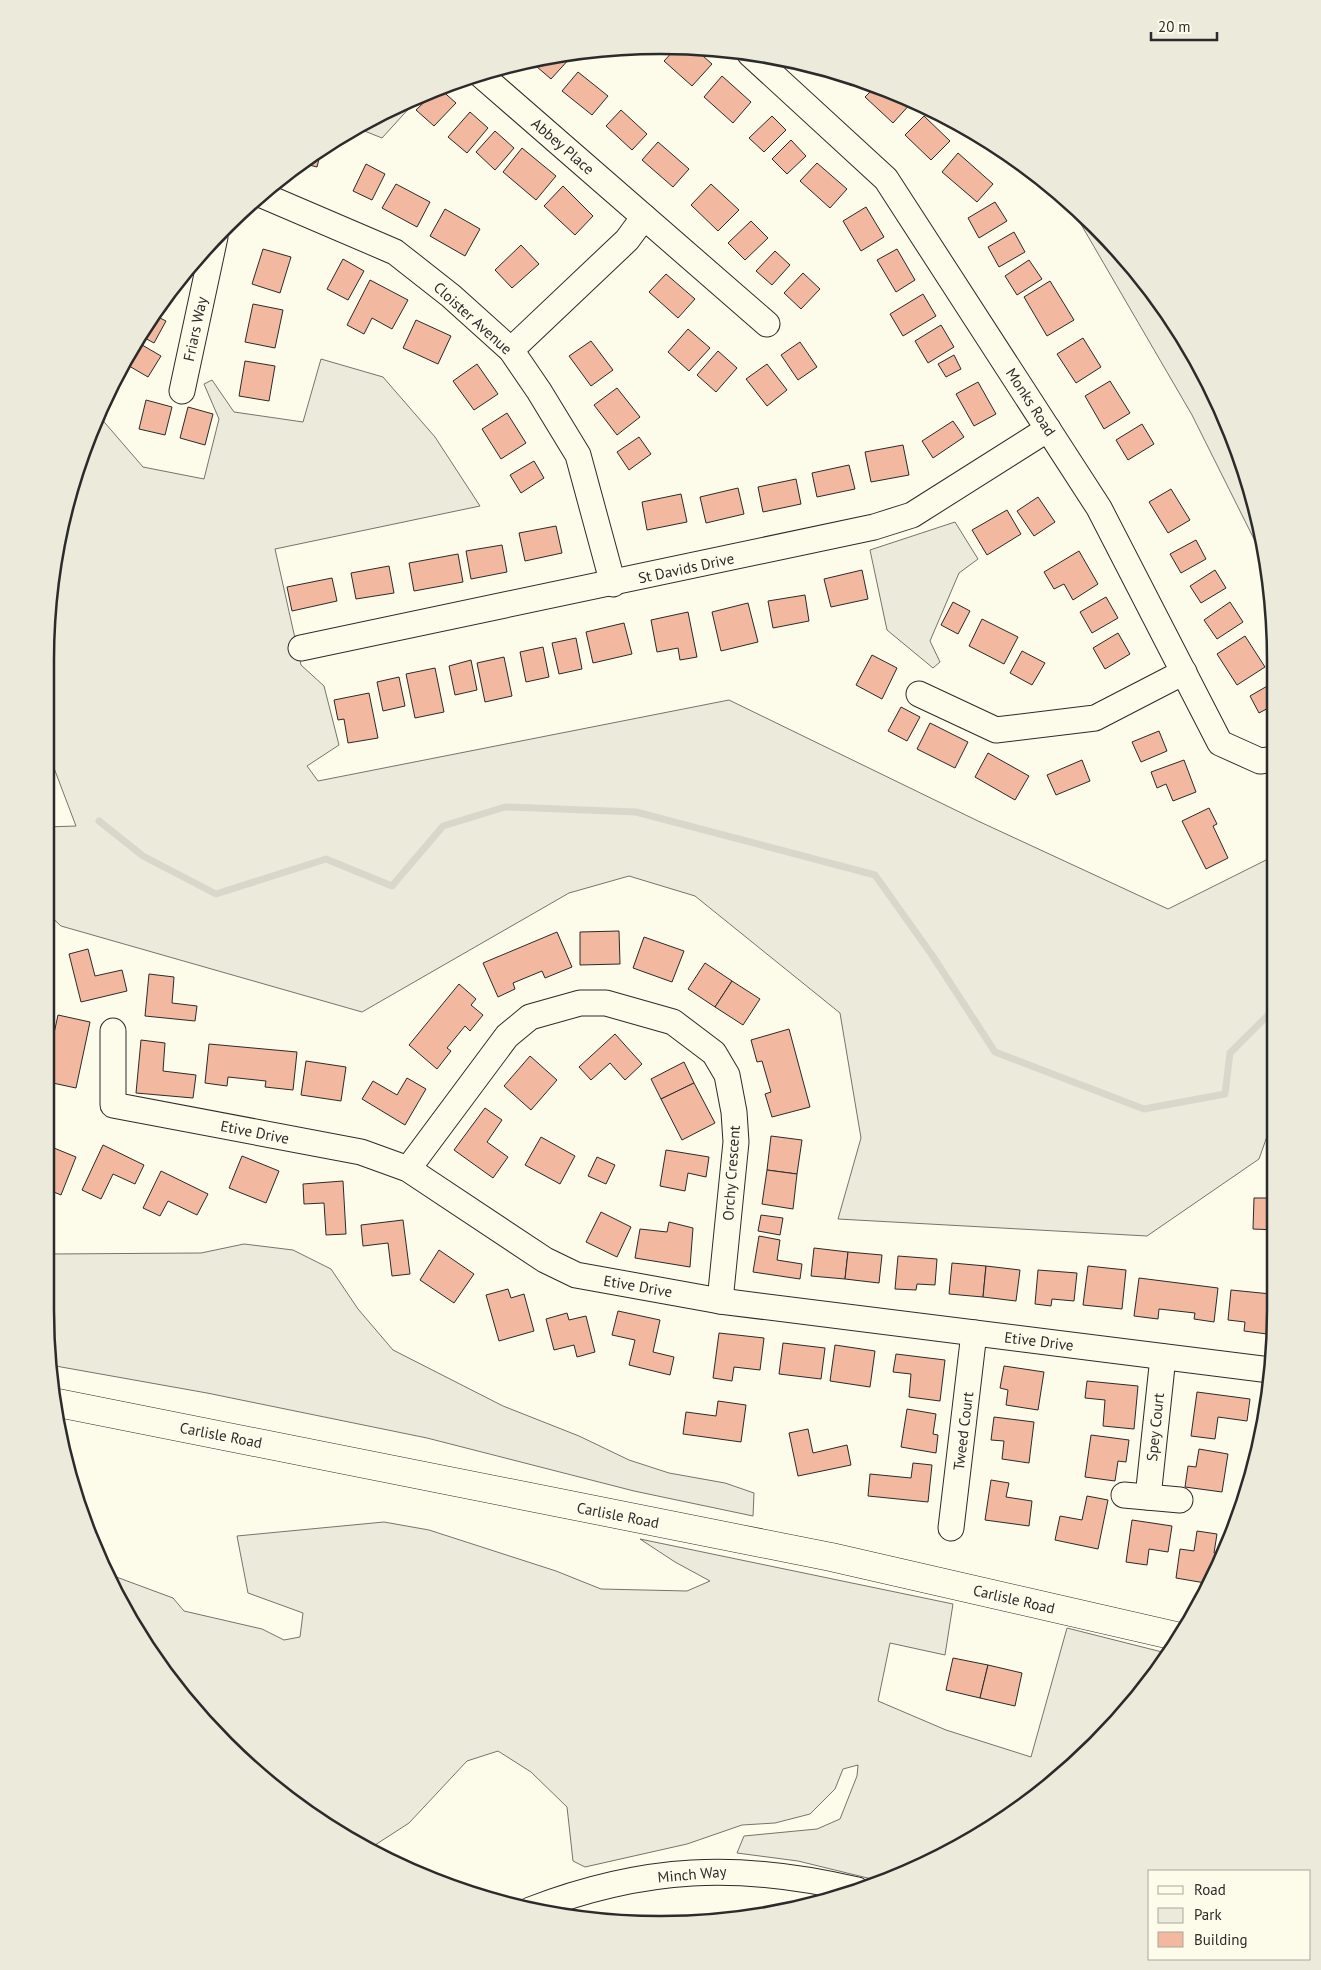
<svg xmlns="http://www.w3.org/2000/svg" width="1321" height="1970" font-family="'PT Sans',sans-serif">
  <rect width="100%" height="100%" fill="#fdfbea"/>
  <g fill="#ecebdb" stroke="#74746e">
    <path d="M423,93l-41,45 -25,-10z"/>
    <path d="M1068,202l28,23 76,93 57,107 35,115 3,25 -75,-150z"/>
    <path d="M321,359l62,18 52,60 45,69 -205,43 26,116 23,21 15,59 -32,21 11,15 411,-81 249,121 190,88 108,-54v256l-17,48 -112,77 -309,-17 23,-81 -21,-125 -145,-117 -66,-20 -60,17 -207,119 -301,-86 -14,-13 -1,-86 30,-1 -30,-79 -1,-87 12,-119 42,-125 44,51 61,12 15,-60 -15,-35 8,-4 22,32 69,10z"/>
    <path d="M955,522l23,37 -19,14 -29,68 10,21 -7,6 -46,-38 -17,-80z"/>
    <path d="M244,1244l49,6 38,19 27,40 35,41 110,56 76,30 50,24 40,13 56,10 29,10 -1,23 -119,-25 -207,-53 -220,-45 -157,-28 -1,-111 152,-1z"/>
    <path d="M384,1522l45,8 127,41 45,18 86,2 23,-10 -35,-19 -35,-23 313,65 -8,51 -55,-12 -12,58 68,29 85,27 36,-129 103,26 -74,91 -128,98 -72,35 -12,4 -86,-21 -61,-8 7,-17 73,-7 23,-10 17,-43 1,-11 -15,4 -8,20 -25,25 -35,9 -33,2 -55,19 -102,23 -12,-6 -6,-54 -36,-35 -33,-21 -31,10 -58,62 -37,24 -86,-49 -61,-53 -76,-93 -38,-77 62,23 11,13 78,18 22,11 16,-3 3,-24 -55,-20 -11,-57z"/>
  </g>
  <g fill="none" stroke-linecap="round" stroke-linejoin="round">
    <path stroke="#d8d7c9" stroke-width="7" d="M99,821l44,35 73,38 110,-35 66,27 51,-60 62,-19 131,5 239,63 57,80 63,97 149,57 81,-15 5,-41 46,-46"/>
  </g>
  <g fill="#f2b8a0" stroke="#2b2b2b">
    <path d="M677,47l17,1 18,16 -20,22 -28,-25z"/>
    <path d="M568,54l3,3 -20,22 -22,-19z"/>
    <path d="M578,72l30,24 -16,19 -30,-24z"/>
    <path d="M838,74l18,6 -5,6z"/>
    <path d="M722,76l29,26 -18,21 -29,-26z"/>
    <path d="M876,86l20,6 16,10 -19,21 -28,-26z"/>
    <path d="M439,88l17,15 -22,23 -18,-16z"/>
    <path d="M621,110l26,24 -15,16 -26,-24z"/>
    <path d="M470,112l18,16 -21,25 -19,-16z"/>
    <path d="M772,116l14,14 -22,22 -15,-14z"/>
    <path d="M924,116l26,25 -19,19 -26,-25z"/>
    <path d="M495,131l19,17 -19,22 -19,-18z"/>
    <path d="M791,140l15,16 -19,18 -15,-15z"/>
    <path d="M658,142l31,27 -16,18 -31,-27z"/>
    <path d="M322,147l-5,20 -16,-4 17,-14z"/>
    <path d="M522,148l34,28 -20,24 -33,-28z"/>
    <path d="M958,153l35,31 -16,18 -35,-30z"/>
    <path d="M817,163l30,26 -17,19 -30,-27z"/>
    <path d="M366,164l19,10 -13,26 -19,-9z"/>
    <path d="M396,184l34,18 -13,25 -35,-19z"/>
    <path d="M711,184l28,26 -21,21 -27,-26z"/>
    <path d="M563,186l30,30 -18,19 -31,-29z"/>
    <path d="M995,202l12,19 -28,17 -11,-20z"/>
    <path d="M866,207l18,30 -23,14 -18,-30z"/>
    <path d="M445,209l35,20 -15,27 -35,-20z"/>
    <path d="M751,221l17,17 -23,22 -17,-17z"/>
    <path d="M1014,232l11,20 -26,15 -11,-20z"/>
    <path d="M521,245l18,19 -27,24 -17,-18z"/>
    <path d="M263,249l28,8 -11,36 -28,-9z"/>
    <path d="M897,249l18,31 -19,12 -19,-32z"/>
    <path d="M775,251l15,14 -18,20 -16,-14z"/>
    <path d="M343,259l21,12 -16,29 -21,-11z"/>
    <path d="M1029,260l13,19 -25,16 -12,-19z"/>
    <path d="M803,273l17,16 -19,20 -17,-16z"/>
    <path d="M666,274l29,25 -17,19 -29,-26z"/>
    <path d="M370,280l38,20 -16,29 -20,-11 -8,16 -17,-9z"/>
    <path d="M1050,281l24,39 -27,16 -23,-39z"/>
    <path d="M923,294l13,22 -33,20 -13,-22z"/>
    <path d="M253,304l30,6 -8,38 -30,-6z"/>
    <path d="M154,315l12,6 -12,22 -13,-7z"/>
    <path d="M416,320l35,16 -13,28 -35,-16z"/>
    <path d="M941,325l13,22 -26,16 -13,-22z"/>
    <path d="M688,329l22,19 -21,23 -21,-19z"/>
    <path d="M1083,338l18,29 -25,16 -19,-29z"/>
    <path d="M591,341l22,29 -22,16 -22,-30z"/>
    <path d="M137,342l24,14 -13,21 -24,-14z"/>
    <path d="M800,342l17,25 -19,13 -17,-25z"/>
    <path d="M718,351l19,17 -21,24 -19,-17z"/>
    <path d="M954,355l7,14 -15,8 -8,-13z"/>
    <path d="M245,361l30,5 -6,35 -30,-5z"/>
    <path d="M477,364l21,30 -24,16 -21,-29z"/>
    <path d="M767,364l20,26 -20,16 -21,-27z"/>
    <path d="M1110,381l20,32 -26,16 -19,-33z"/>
    <path d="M978,382l18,32 -22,12 -18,-32z"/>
    <path d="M617,388l23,29 -23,18 -23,-30z"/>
    <path d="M146,400l26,7 -7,28 -26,-6z"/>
    <path d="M188,407l25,7 -8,31 -25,-7z"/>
    <path d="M507,413l19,30 -25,16 -19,-30z"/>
    <path d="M953,421l11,16 -31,21 -11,-17z"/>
    <path d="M1142,424l12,20 -26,16 -12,-20z"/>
    <path d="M639,437l12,17 -22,16 -12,-18z"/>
    <path d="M903,445l6,30 -38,7 -6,-30z"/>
    <path d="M534,461l10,17 -23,15 -11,-18z"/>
    <path d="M849,465l6,24 -38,8 -5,-24z"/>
    <path d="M796,479l5,25 -38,8 -5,-25z"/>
    <path d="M738,488l6,26 -38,9 -6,-26z"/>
    <path d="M1171,489l19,31 -22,13 -19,-31z"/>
    <path d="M681,494l6,28 -40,8 -5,-28z"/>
    <path d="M1038,497l17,25 -21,14 -17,-25z"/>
    <path d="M1007,510l14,24 -34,21 -15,-25z"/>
    <path d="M556,526l6,27 -37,8 -6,-28z"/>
    <path d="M1196,540l10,19 -25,14 -11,-19z"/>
    <path d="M502,545l5,27 -36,7 -5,-28z"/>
    <path d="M1079,551l19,33 -25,16 -9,-16 -10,5 -10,-17z"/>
    <path d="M458,554l5,28 -49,9 -5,-28z"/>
    <path d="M389,566l5,27 -38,6 -5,-26z"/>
    <path d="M862,570l6,29 -37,8 -7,-28z"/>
    <path d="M1215,570l11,18 -25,15 -11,-17z"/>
    <path d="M332,578l5,23 -45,10 -5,-24z"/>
    <path d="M805,595l4,26 -36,7 -5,-27z"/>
    <path d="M1106,597l12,21 -26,15 -12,-21z"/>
    <path d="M953,602l17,9 -12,23 -17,-9z"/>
    <path d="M1230,602l13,20 -26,17 -13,-19z"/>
    <path d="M748,603l10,39 -37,9 -9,-39z"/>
    <path d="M688,612l9,45 -17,3 -2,-12 -21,4 -6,-32z"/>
    <path d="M982,619l36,18 -14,27 -35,-18z"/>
    <path d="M624,623l8,31 -39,9 -7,-31z"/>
    <path d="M1118,633l12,21 -25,15 -12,-21z"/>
    <path d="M1245,636l20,31 -28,18 -20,-31z"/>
    <path d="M576,638l6,31 -23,5 -7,-31z"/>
    <path d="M543,647l6,30 -23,5 -6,-30z"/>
    <path d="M1022,651l23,12 -13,22 -22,-12z"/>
    <path d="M872,655l25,13 -15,31 -26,-14z"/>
    <path d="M504,657l8,39 -27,6 -8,-39z"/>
    <path d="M471,660l6,30 -22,5 -6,-29z"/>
    <path d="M435,668l9,44 -29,6 -9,-44z"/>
    <path d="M399,677l6,29 -22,5 -6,-29z"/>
    <path d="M1276,681v23l-17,9 -9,-17z"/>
    <path d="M369,693l9,45 -30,5 -4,-24 -6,1 -4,-20z"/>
    <path d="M901,707l19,10 -13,24 -19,-10z"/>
    <path d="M930,723l38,19 -13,26 -38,-19z"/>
    <path d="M1159,731l8,20 -26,11 -9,-20z"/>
    <path d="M988,753l41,23 -14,24 -40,-23z"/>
    <path d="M1082,760l8,21 -34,14 -9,-20z"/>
    <path d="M1184,760l12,32 -23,9 -7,-17 -9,4 -6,-16z"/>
    <path d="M1209,808l8,16 -4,2 15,32 -22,11 -24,-48z"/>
    <path d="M619,931l1,33 -40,1v-33z"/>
    <path d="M557,932l15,35 -27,11 -3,-7 -29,12 2,6 -17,8 -15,-34z"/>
    <path d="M644,937l40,14 -12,31 -39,-14z"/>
    <path d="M88,949l7,27 27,-6 5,21 -46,11 -12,-48z"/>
    <path d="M705,963l27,18 -17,26 -27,-18z"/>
    <path d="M149,974l25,3 -2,26 25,3 -2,15 -50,-5z"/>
    <path d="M732,981l28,18 -17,26 -28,-18z"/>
    <path d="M459,984l17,15 -5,6 12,10 -13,16 -5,-5 -18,22 4,3 -14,18 -28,-24z"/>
    <path d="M58,1015l32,7 -14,66 -28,-6v-21z"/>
    <path d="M789,1029l21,78 -38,10 -7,-23 6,-2 -9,-31 -5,1 -6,-22z"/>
    <path d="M615,1034l27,30 -17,16 -15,-17 -19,17 -12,-13z"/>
    <path d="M141,1040l24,3 -2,28 33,4 -3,23 -57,-5z"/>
    <path d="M209,1044l88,8 -4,38 -28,-3 1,-6 -38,-4 -1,9 -22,-3z"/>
    <path d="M530,1056l27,24 -26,30 -27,-24z"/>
    <path d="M306,1061l40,6 -5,34 -40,-6z"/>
    <path d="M684,1062l10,21 -33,16 -10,-20z"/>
    <path d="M407,1078l19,11 -21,36 -43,-26 11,-18 24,14z"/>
    <path d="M694,1083l21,40 -33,17 -21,-41z"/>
    <path d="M485,1108l17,12 -15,22 21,15 -15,21 -39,-28z"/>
    <path d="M771,1136l31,4 -5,34 -30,-4z"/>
    <path d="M541,1137l34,19 -15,28 -35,-19z"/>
    <path d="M103,1145l41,20 -9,19 -22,-10 -12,25 -19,-9z"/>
    <path d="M49,1146l27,11 -15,38 -12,-5z"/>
    <path d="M666,1150l43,7 -3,20 -18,-4 -3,18 -25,-5z"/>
    <path d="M242,1156l37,15 -13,32 -37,-15z"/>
    <path d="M597,1157l18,8 -9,19 -18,-8z"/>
    <path d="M767,1170l30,4 -4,35 -31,-5z"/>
    <path d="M161,1171l47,23 -11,21 -29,-14 -8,15 -17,-8z"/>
    <path d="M343,1181l3,53 -20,1 -2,-32 -20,1 -1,-20z"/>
    <path d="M1269,1183h7v47l-23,-1 1,-31h14z"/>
    <path d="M601,1212l30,15 -14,30 -31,-15z"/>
    <path d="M761,1215l22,3 -3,17 -22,-4z"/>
    <path d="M403,1220l7,54 -18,2 -4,-33 -25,3 -2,-21z"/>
    <path d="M669,1222l24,6 -3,39 -55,-9 5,-29 27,3z"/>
    <path d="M759,1236l21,4 -3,20 25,4 -2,15 -47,-7z"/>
    <path d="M814,1248l34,4 -3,27 -34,-3z"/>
    <path d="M439,1250l35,24 -20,29 -34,-23z"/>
    <path d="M848,1252l34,3 -3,28 -34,-4z"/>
    <path d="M898,1256l39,3 -2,26 -18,-1 -1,6 -21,-1z"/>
    <path d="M952,1263l34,3 -3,31 -34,-3z"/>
    <path d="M986,1266l34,4 -4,31 -33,-4z"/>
    <path d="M1088,1266l38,4 -4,39 -39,-4z"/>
    <path d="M1038,1270l39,3 -3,28 -22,-2 -1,7 -16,-2z"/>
    <path d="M1139,1278l79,10 -4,34 -20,-3 1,-6 -36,-4 -1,10 -24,-3z"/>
    <path d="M508,1289l3,9 13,-4 10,37 -35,10 -13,-46z"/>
    <path d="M1231,1290l40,4 -4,40 -23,-3 1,-9 -17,-2z"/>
    <path d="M618,1311l42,9 -7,32 21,5 -4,18 -41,-10 6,-25 -23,-5z"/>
    <path d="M567,1313l2,7 17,-4 9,36 -18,5 -3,-12 -20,5 -8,-31z"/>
    <path d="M719,1333l45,5 -4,32 -26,-3 -2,14 -19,-3z"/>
    <path d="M783,1343l42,5 -4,31 -42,-5z"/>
    <path d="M835,1345l40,6 -5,36 -40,-6z"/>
    <path d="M896,1354l49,6 -5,41 -31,-4 2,-23 -18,-2z"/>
    <path d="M1004,1366l40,6 -6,38 -32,-5 2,-15 -8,-2z"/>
    <path d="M1087,1381l51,5 -4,43 -31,-3 2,-26 -20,-2z"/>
    <path d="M1197,1392l53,7 -3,22 -29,-4 -3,22 -24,-3z"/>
    <path d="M718,1401l28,4 -5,37 -58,-8 3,-22 30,4z"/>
    <path d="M907,1409l29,5 -3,20 5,1 -2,18 -35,-6z"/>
    <path d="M994,1417l40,5 -5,41 -27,-4 2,-18 -13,-1z"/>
    <path d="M808,1429l5,24 34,-8 4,20 -53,11 -9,-43z"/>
    <path d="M1091,1435l38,5 -3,22 -8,-1 -3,20 -30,-4z"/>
    <path d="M1199,1449l29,5 -6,38 -37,-5 3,-21 8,1z"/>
    <path d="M913,1463l19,2 -4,37 -60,-6 2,-22 41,4z"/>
    <path d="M991,1480l18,3 -3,14 26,4 -3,25 -44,-6z"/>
    <path d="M1087,1496l21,4 -10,49 -43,-9 5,-24 22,4z"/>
    <path d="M1132,1520l40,6 -4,26 -19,-3 -2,16 -21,-3z"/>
    <path d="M1197,1531l20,3 -3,19 8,1 -11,30 -35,-6 4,-29 14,2z"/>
    <path d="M953,1658l35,7 -8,33 -34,-8z"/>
    <path d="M988,1665l34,8 -7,33 -35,-8z"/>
  </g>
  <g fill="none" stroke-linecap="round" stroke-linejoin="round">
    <defs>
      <g id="minor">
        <path d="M750,54l136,125 213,329 121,235 40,18 16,-2"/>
        <path d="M481,75l286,249"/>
        <path d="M262,195l133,57 56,44 60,54 28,41 39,64 35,129"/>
        <path d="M511,350l116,-110 17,-23"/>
        <path d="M182,391l33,-154"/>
        <path d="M301,648l573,-121 38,-12 136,-86"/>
        <path d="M919,694l77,36 99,-12 89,-46"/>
        <path d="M113,1031v74l248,47 47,17 137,91 31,15 144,26 550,69"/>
        <path d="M408,1169l99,-133 23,-19 50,-14h26l67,19 41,31 13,22 7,37 2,30 -16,159"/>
        <path d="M1124,1495l56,5"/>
        <path d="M1148,1497l15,-140"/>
        <path d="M951,1528l23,-195"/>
        <path d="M530,1910c114,-44 209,-48 327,-20"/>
      </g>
      <path id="major" d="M53,1402l778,155 349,80"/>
    </defs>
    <use href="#minor" stroke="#2b2b2b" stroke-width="27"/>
    <use href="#major" stroke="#2b2b2b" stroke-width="29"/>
    <use href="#minor" stroke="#fdfbea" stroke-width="25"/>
    <use href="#major" stroke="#fdfbea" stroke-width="28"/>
  </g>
  <g text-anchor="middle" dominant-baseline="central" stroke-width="4" stroke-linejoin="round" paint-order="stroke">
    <g font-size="15" fill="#2b2b2b" stroke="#fdfbea">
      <text transform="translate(563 146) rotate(41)">Abbey Place</text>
      <text transform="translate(473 318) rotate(42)">Cloister Avenue</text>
      <text transform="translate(195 329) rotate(-78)">Friars Way</text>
      <text transform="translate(1031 402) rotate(57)">Monks Road</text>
      <text transform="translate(686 568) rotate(-12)">St Davids Drive</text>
      <text transform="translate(255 1132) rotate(11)">Etive Drive</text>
      <text transform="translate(731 1173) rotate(-86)">Orchy Crescent</text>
      <text transform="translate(638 1286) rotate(10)">Etive Drive</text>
      <text transform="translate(1039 1341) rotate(7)">Etive Drive</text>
      <text transform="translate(1155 1427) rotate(-84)">Spey Court</text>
      <text transform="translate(963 1431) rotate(-83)">Tweed Court</text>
      <text transform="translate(221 1435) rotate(11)">Carlisle Road</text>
      <text transform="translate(618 1515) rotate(11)">Carlisle Road</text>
      <text transform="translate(1014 1599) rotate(13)">Carlisle Road</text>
      <text transform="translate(692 1874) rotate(-5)">Minch Way</text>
    </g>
  </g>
  <path d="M0 0H1321V1970H0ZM660 54H661A606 606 0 0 1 1267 660V1310A606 606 0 0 1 661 1916H660A606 606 0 0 1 54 1310V660A606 606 0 0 1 660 54Z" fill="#eceadb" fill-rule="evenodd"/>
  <path fill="none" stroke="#2b2b2b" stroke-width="2.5" d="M660 54H661A606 606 0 0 1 1267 660V1310A606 606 0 0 1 661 1916H660A606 606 0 0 1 54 1310V660A606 606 0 0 1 660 54Z"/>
  <rect x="1148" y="1870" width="162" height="90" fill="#fdfbea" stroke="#a9a89e"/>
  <rect x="1158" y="1886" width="25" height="8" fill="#fdfbea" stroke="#a9a89e"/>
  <text x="1194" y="1895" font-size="15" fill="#2b2b2b">Road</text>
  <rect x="1158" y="1908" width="25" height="15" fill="#ecebdb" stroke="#a9a89e"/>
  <text x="1194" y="1920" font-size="15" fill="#2b2b2b">Park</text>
  <rect x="1158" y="1932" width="25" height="15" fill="#f2b8a0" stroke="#a9a89e"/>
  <text x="1194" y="1945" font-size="15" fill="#2b2b2b">Building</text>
  <path d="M1151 32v8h66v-8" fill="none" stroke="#2b2b2b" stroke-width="2.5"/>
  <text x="1158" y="32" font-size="15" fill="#2b2b2b" stroke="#fdfbea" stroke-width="4" paint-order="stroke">20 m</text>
</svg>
